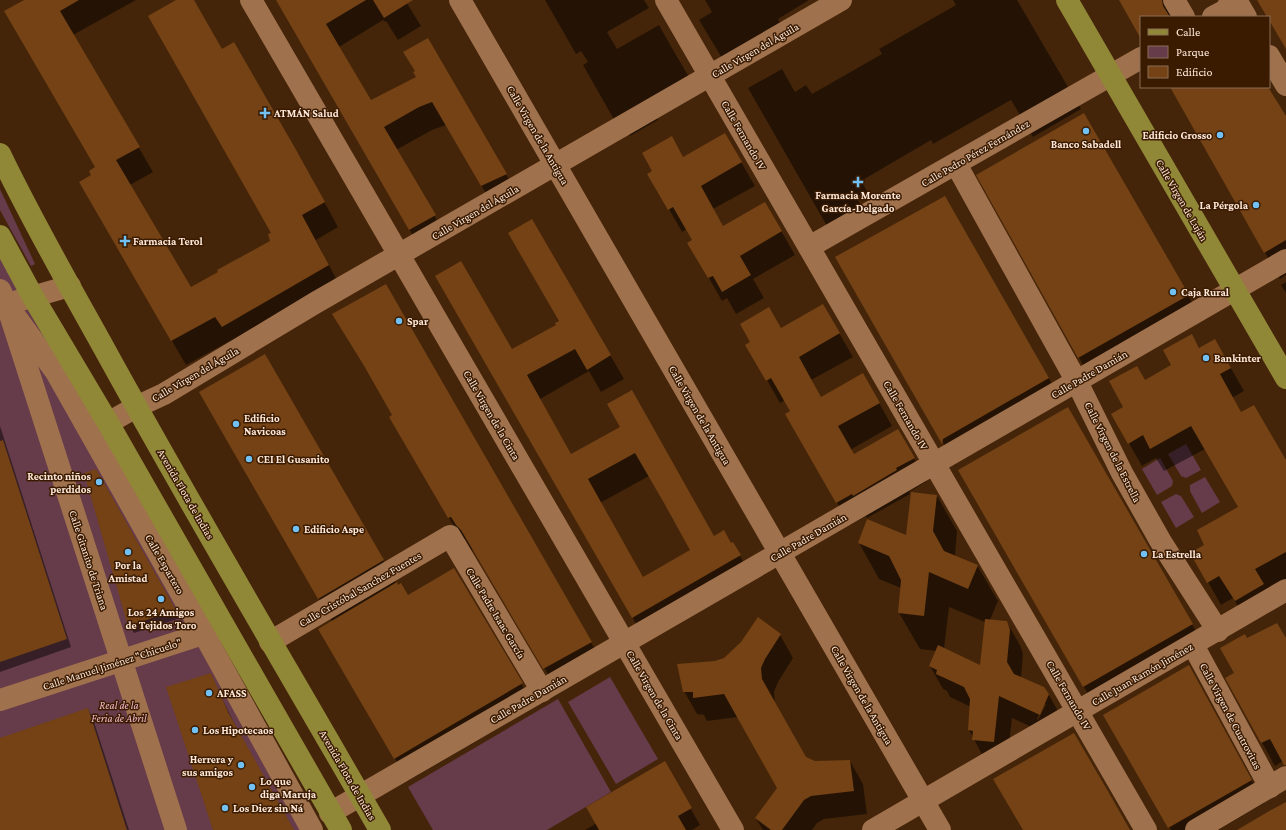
<svg xmlns="http://www.w3.org/2000/svg" width="1286" height="830" font-family="'Crimson Pro',serif">
  <rect width="100%" height="100%" fill="#452509"/>
  <g fill="#663b4a">
    <path d="M0,189l35,75 -4,2 -31,-56z"/>
    <path d="M0,253l13,28 310,549h-323z"/>
    <path d="M1186,444l15,26 -15,8 -5,-2 -13,-22z"/>
    <path d="M1160,458l13,23 -1,5 -15,9 -15,-26z"/>
    <path d="M1205,477l15,25 -18,11 -12,-22v-6z"/>
    <path d="M1176,494l5,2 13,21 -18,11 -15,-26z"/>
    <path d="M610,677l48,82 -42,25 -48,-82z"/>
    <path d="M558,699l53,93 -64,38h-114l-25,-43z"/>
  </g>
  <g fill="#0007" fill-rule="evenodd">
    <path d="M26,0h110l-63,35 80,137 -23,13 60,104 81,-47 2,-9 -95,-233h14l30,50 87,124 29,53 -22,13 26,50 -105,61 -7,-10 -44,24 -106,-182 13,-8 3,-7z"/>
    <path d="M278,0h127l16,26 -23,14 -12,-19 -1,1 -2,-2 -44,27 32,55 46,-25 11,-38 91,158 -24,12 -49,-84 -14,5 -36,20 52,89 -25,14z"/>
    <path d="M545,0h99l5,8 -42,24 10,17 42,-24 13,23 17,29 -42,24 11,19 -28,16 -9,-16 -5,3 -33,-58 5,-3 -7,-11 -5,3z"/>
    <path d="M705,0h104l-31,19 11,20 -58,34 -32,-53 13,-8z"/>
    <path d="M953,0h64l64,109 -48,28 -22,-37 -78,44 -2,-4 -70,41 6,10 -11,6 14,23 -35,20 -87,-152 34,-19 13,23 11,-7 6,9 70,-40 -3,-5 77,-44z"/>
    <path d="M1120,0h43l7,12v5h-29v20z"/>
    <path d="M1171,87h96l19,32v156l-6,4z"/>
    <path d="M1084,114l117,204 -109,63 -114,-206z"/>
    <path d="M725,134l30,52 -42,23 10,18 42,-24 30,52 -42,24 11,19 -28,16 -9,-16 -5,3 -33,-58 4,-3 -6,-11 -5,3 -33,-58 34,-16z"/>
    <path d="M944,197l118,204 -106,61v3l-120,-208z"/>
    <path d="M532,220l92,159 -23,13 -12,-21 -49,28 31,56 50,-28 93,110 17,7 2,-1 20,36 -107,62 -210,-364 76,74 46,-26 2,-4zM649,476l42,74 -48,28 -43,-75z"/>
    <path d="M1286,282v11l-5,-8z"/>
    <path d="M385,285l219,380 -46,26 -83,-138 -5,-5 -5,-9 -3,1 -72,-123 4,-2 -19,-32z"/>
    <path d="M823,305l30,52 -42,23 10,18 42,-24 29,52 -42,24 4,5 44,-25 29,51 -18,11 1,2 -43,24 -1,-2 -16,9 -64,-111 5,-3 -6,-11 -5,3 -33,-58 34,-16z"/>
    <path d="M1192,336l8,13 28,14 16,28 -12,7 9,16 45,48v120l-37,42 -16,-26 -12,7 -13,-23 -2,-37 33,-38 -34,-58 -41,22 -8,-13 -14,8 -30,-52 12,-6 21,-27 27,-15z"/>
    <path d="M264,355l134,231 9,10 47,-27 81,138 -127,74 -89,-152 13,-8 -132,-229z"/>
    <path d="M1068,408l137,239 -108,63 -137,-240z"/>
    <path d="M0,426l71,221 -71,25z"/>
    <path d="M96,470l84,148 -46,15 -5,-8z"/>
    <path d="M937,496l20,35 -2,25 22,9 21,36 -8,19 16,1 14,24 3,9 -2,24 28,17 13,23 -9,19 -41,-19 -5,46 -21,-2 -17,-32 2,-23 -21,-10 -3,-6 -4,-2 -13,-23 7,-15 -17,-2 -21,-36 2,-25 -22,-9 -20,-36 48,-6zM949,607l36,15 -4,44 -37,-17zM1044,704h2l-8,16 -1,-1z"/>
    <path d="M780,635l13,23 -15,24 -4,10 1,11 31,55 9,4 35,-1 13,23 4,30 -43,5 -7,4 -5,7h-49l-7,-11 23,-31 -41,-71 -31,4 -3,-6 -7,-1 -13,-23 31,-29 9,-3z"/>
    <path d="M1247,640h39v126l-3,-5 -8,5 -49,-88 10,-5z"/>
    <path d="M1189,666l75,137 -46,27h-47l-67,-115z"/>
    <path d="M210,674l28,57 55,99h-79z"/>
    <path d="M88,709l5,10 36,111h-129v-91z"/>
    <path d="M664,762l36,63 -8,5h-107l12,-7z"/>
  </g>
  <g fill="#744214" fill-rule="evenodd">
    <path d="M24,0h55l-19,11 80,136 -24,13 75,127 27,-15 -1,-2 53,-29 -2,-7 3,-1 -123,-217 28,-16h18l28,49 12,-7 61,106 30,54 -23,13 27,50 -107,62 -7,-10 -44,24 -92,-159 12,-7 -2,-4 6,-4 -91,-156z"/>
    <path d="M276,0h90l-40,24 45,76 45,-23 -3,-5 2,-1 -12,-19 25,-14 79,136 -26,12 -49,-84 -13,5 -35,20 52,88 -27,15z"/>
    <path d="M373,0h40l-29,18z"/>
    <path d="M1119,0h43l1,6 7,11h-29v22z"/>
    <path d="M1257,0h29v49l-17,-29v-3h-2z"/>
    <path d="M1170,87h98l18,29v124l-22,13z"/>
    <path d="M1084,113l105,182 -111,63 -102,-183z"/>
    <path d="M725,133l17,29 -41,24 22,40 42,-24 17,29 -42,25 11,19 -29,17 -9,-16 -5,2 -21,-35 5,-3 -19,-33 -5,3 -21,-36 5,-3 -10,-18 30,-17 11,21z"/>
    <path d="M945,196l104,182 -106,61 -1,5 -107,-187z"/>
    <path d="M532,219l79,136 -24,15 -12,-21 -48,26 44,79 49,-27 -13,-23 25,-14 82,146 10,-6 7,13 2,-1 8,13 -109,63 -197,-342 26,-15 51,88 44,-24 -1,-2 4,-2 -51,-88zM635,453l29,50 26,47 -47,27 -55,-98z"/>
    <path d="M386,284l206,358 -49,27 -82,-139 -5,-5 -5,-8 -3,1 -59,-101 3,-2 -29,-51 -31,-50z"/>
    <path d="M823,304l17,29 -41,24 22,40 42,-24 17,30 -42,23 16,28 44,-25 17,29 -19,10 1,2 -44,26 -1,-2 -16,9 -51,-89 5,-3 -19,-33 -5,3 -21,-36 5,-3 -10,-18 29,-17 12,21z"/>
    <path d="M1192,334l7,14 16,-9 16,29 -11,6 21,38 13,-7 32,55v92l-31,17 9,15 -29,17 -16,-25 -12,7 -17,-30 14,-8 -7,-15 41,-23 -47,-81 -41,23 -7,-14 -15,9 -17,-30 12,-7 -14,-26 28,-15 8,14 26,-15 -8,-15z"/>
    <path d="M265,354l119,206 -66,39 -119,-207z"/>
    <path d="M1068,407l125,217 -110,63 -125,-217z"/>
    <path d="M3,440l64,199 -67,23v-221z"/>
    <path d="M96,469l80,141 -48,16 -44,-153z"/>
    <path d="M911,492l26,3 -4,36 11,20 34,14 -10,24 -39,-17 -5,44 -26,-3 3,-33 -12,-24 -31,-13 9,-24 39,16z"/>
    <path d="M454,568l69,115 -129,76 -76,-130 79,-47 1,3 3,-2 7,12z"/>
    <path d="M758,617l23,17 -16,25 -4,9 1,11 44,78 9,4 35,-1 4,31 -43,5 -7,4 -22,30h-11l-16,-12 22,-30 -53,-94 -31,4v-6h-10l-6,-28 38,-3 9,-3 17,-16z"/>
    <path d="M985,619l22,2 3,9 -3,32 7,12 30,13 5,7 -9,21 -41,-19 -5,46 -22,-2 1,-9 -5,-1 2,-31 -6,-12 -28,-13 1,-4 -8,-4 9,-21 42,20z"/>
    <path d="M1277,623l9,15v127h-2l-14,-26 -9,4 -36,-65 9,-5 -14,-25 25,-14 2,4z"/>
    <path d="M1189,665l63,115 -84,48 -65,-113z"/>
    <path d="M211,673l17,39 66,118h-81l-47,-143z"/>
    <path d="M88,708l39,122h-127v-92z"/>
    <path d="M1074,733l35,60 21,37h-107l-30,-51z"/>
    <path d="M665,761l27,47 -14,8 8,14h-87l-13,-23z"/>
    <path d="M1286,802v28h-49l34,-20z"/>
  </g>
  <g fill="none" stroke-linecap="round" stroke-linejoin="round">
    <g stroke="#a0714d" stroke-width="22">
      <path d="M251,0l482,830"/>
      <path d="M460,0l480,830"/>
      <path d="M666,0l480,830"/>
      <path d="M1174,0l10,17"/>
      <path d="M1236,0l10,17"/>
      <path d="M1213,17l13,-7 5,-10"/>
      <path d="M1269,56l17,29"/>
      <path d="M956,164l121,218 45,91 39,69 57,89"/>
      <path d="M809,247l332,-189"/>
      <path d="M0,290l7,15 169,525"/>
      <path d="M14,302l56,-16"/>
      <path d="M7,305l49,67 148,262 108,196"/>
      <path d="M108,423l28,-16 28,-13 151,-91 526,-303"/>
      <path d="M270,642l180,-106 92,155"/>
      <path d="M1193,645l77,142"/>
      <path d="M0,700l218,-71"/>
      <path d="M330,813l956,-553"/>
      <path d="M873,830l413,-240"/>
      <path d="M1196,830l90,-53"/>
    </g>
    <g stroke="#908737" stroke-width="22">
      <path d="M1067,0l219,378"/>
      <path d="M0,154c32,67 69,131 105,196 89,162 183,320 275,480"/>
      <path d="M0,236l33,61 75,126 233,407"/>
    </g>
  </g>
  <g fill="#71c1f4" stroke="#3a1b00" stroke-width="1.5">
    <path d="M263 107h4v4h4v4h-4v4h-4v-4h-4v-4h4z"/>
    <circle cx="1086" cy="131" r="4"/>
    <circle cx="1220" cy="135" r="4"/>
    <path d="M856 176h4v4h4v4h-4v4h-4v-4h-4v-4h4z"/>
    <circle cx="1256" cy="205" r="4"/>
    <path d="M123 235h4v4h4v4h-4v4h-4v-4h-4v-4h4z"/>
    <circle cx="1173" cy="292" r="4"/>
    <circle cx="399" cy="321" r="4"/>
    <circle cx="1206" cy="358" r="4"/>
    <circle cx="236" cy="424" r="4"/>
    <circle cx="249" cy="459" r="4"/>
    <circle cx="99" cy="482" r="4"/>
    <circle cx="296" cy="529" r="4"/>
    <circle cx="128" cy="552" r="4"/>
    <circle cx="1144" cy="554" r="4"/>
    <circle cx="161" cy="599" r="4"/>
    <circle cx="209" cy="693" r="4"/>
    <circle cx="195" cy="730" r="4"/>
    <circle cx="241" cy="765" r="4"/>
    <circle cx="252" cy="787" r="4"/>
    <circle cx="225" cy="808" r="4"/>
  </g>
  <g text-anchor="middle" dominant-baseline="central" stroke-width="3" stroke-linejoin="round" paint-order="stroke">
    <g font-size="11" fill="#ffe9da" stroke="#3a1b00">
      <text transform="translate(755 50) rotate(-30)">Calle Virgen del Águila</text>
      <text transform="translate(538 135) rotate(60)">Calle Virgen de la Antigua</text>
      <text transform="translate(744 135) rotate(60)">Calle Fernando IV</text>
      <text transform="translate(975 153) rotate(-30)">Calle Pedro Pérez Fernández</text>
      <text transform="translate(1182 200) rotate(60)">Calle Virgen de Luján</text>
      <text transform="translate(475 212) rotate(-30)">Calle Virgen del Águila</text>
      <text transform="translate(195 374) rotate(-30)">Calle Virgen del Águila</text>
      <text transform="translate(1089 374) rotate(-30)">Calle Padre Damián</text>
      <text transform="translate(492 415) rotate(60)">Calle Virgen de la Cinta</text>
      <text transform="translate(700 415) rotate(60)">Calle Virgen de la Antigua</text>
      <text transform="translate(906 415) rotate(60)">Calle Fernando IV</text>
      <text transform="translate(1113 452) rotate(63)">Calle Virgen de la Estrella</text>
      <text transform="translate(186 494) rotate(60)">Avenida Flota de Indias</text>
      <text transform="translate(808 537) rotate(-30)">Calle Padre Damián</text>
      <text transform="translate(89 560) rotate(72)">Calle Gitanito de Triana</text>
      <text transform="translate(165 564) rotate(60)">Calle Espartero</text>
      <text transform="translate(360 589) rotate(-30)">Calle Cristóbal Sanchez Fuentes</text>
      <text transform="translate(496 613) rotate(59)">Calle Padre Isaac García</text>
      <text transform="translate(112 664) rotate(-18)">Calle Manuel Jiménez "Chicuelo"</text>
      <text transform="translate(1142 674) rotate(-30)">Calle Juan Ramón Jiménez</text>
      <text transform="translate(655 695) rotate(60)">Calle Virgen de la Cinta</text>
      <text transform="translate(862 695) rotate(60)">Calle Virgen de la Antigua</text>
      <text transform="translate(1069 695) rotate(60)">Calle Fernando IV</text>
      <text transform="translate(528 699) rotate(-30)">Calle Padre Damián</text>
      <text transform="translate(1231 716) rotate(62)">Calle Virgen de Cuatrovitas</text>
      <text transform="translate(348 775) rotate(60)">Avenida Flota de Indias</text>
    </g>
    <g font-size="11" font-weight="bold" fill="#ffe9da" stroke="#3a1b00" text-anchor="start">
      <text x="274" y="113">ATMÁN Salud</text>
      <text x="1212" y="135" text-anchor="end">Edificio Grosso</text>
      <text x="1086" y="144" text-anchor="middle">Banco Sabadell</text>
      <text x="858" y="195" text-anchor="middle">Farmacia Morente<tspan x="858" dy="13">García-Delgado</tspan></text>
      <text x="1248" y="205" text-anchor="end">La Pérgola</text>
      <text x="133" y="241">Farmacia Terol</text>
      <text x="1181" y="292">Caja Rural</text>
      <text x="407" y="321">Spar</text>
      <text x="1214" y="358">Bankinter</text>
      <text x="244" y="418">Edificio<tspan x="244" dy="13">Navicoas</tspan></text>
      <text x="257" y="459">CEI El Gusanito</text>
      <text x="91" y="476" text-anchor="end">Recinto niños<tspan x="91" dy="13">perdidos</tspan></text>
      <text x="304" y="529">Edificio Aspe</text>
      <text x="1152" y="554">La Estrella</text>
      <text x="128" y="565" text-anchor="middle">Por la<tspan x="128" dy="13">Amistad</tspan></text>
      <text x="161" y="612" text-anchor="middle">Los 24 Amigos<tspan x="161" dy="13">de Tejidos Toro</tspan></text>
      <text x="217" y="693">AFASS</text>
      <text x="203" y="730">Los Hipotecaos</text>
      <text x="233" y="759" text-anchor="end">Herrera y<tspan x="233" dy="13">sus amigos</tspan></text>
      <text x="260" y="781">Lo que<tspan x="260" dy="13">diga Maruja</tspan></text>
      <text x="233" y="808">Los Diez sin Ná</text>
    </g>
    <g font-size="11" font-style="italic" fill="#f5bacd" stroke="#3a1b00">
      <text x="119" y="705">Real de la<tspan x="119" dy="13">Feria de Abril</tspan></text>
    </g>
  </g>
  <rect x="1140" y="16" width="130" height="72" fill="#3a1b00" stroke="#896d57"/>
  <rect x="1148" y="29" width="20" height="6" fill="#908737" stroke="#896d57"/>
  <text x="1176" y="36" font-size="12" fill="#ffe9da">Calle</text>
  <rect x="1148" y="46" width="20" height="12" fill="#663b4a" stroke="#896d57"/>
  <text x="1176" y="56" font-size="12" fill="#ffe9da">Parque</text>
  <rect x="1148" y="66" width="20" height="12" fill="#744214" stroke="#896d57"/>
  <text x="1176" y="76" font-size="12" fill="#ffe9da">Edificio</text>
</svg>
